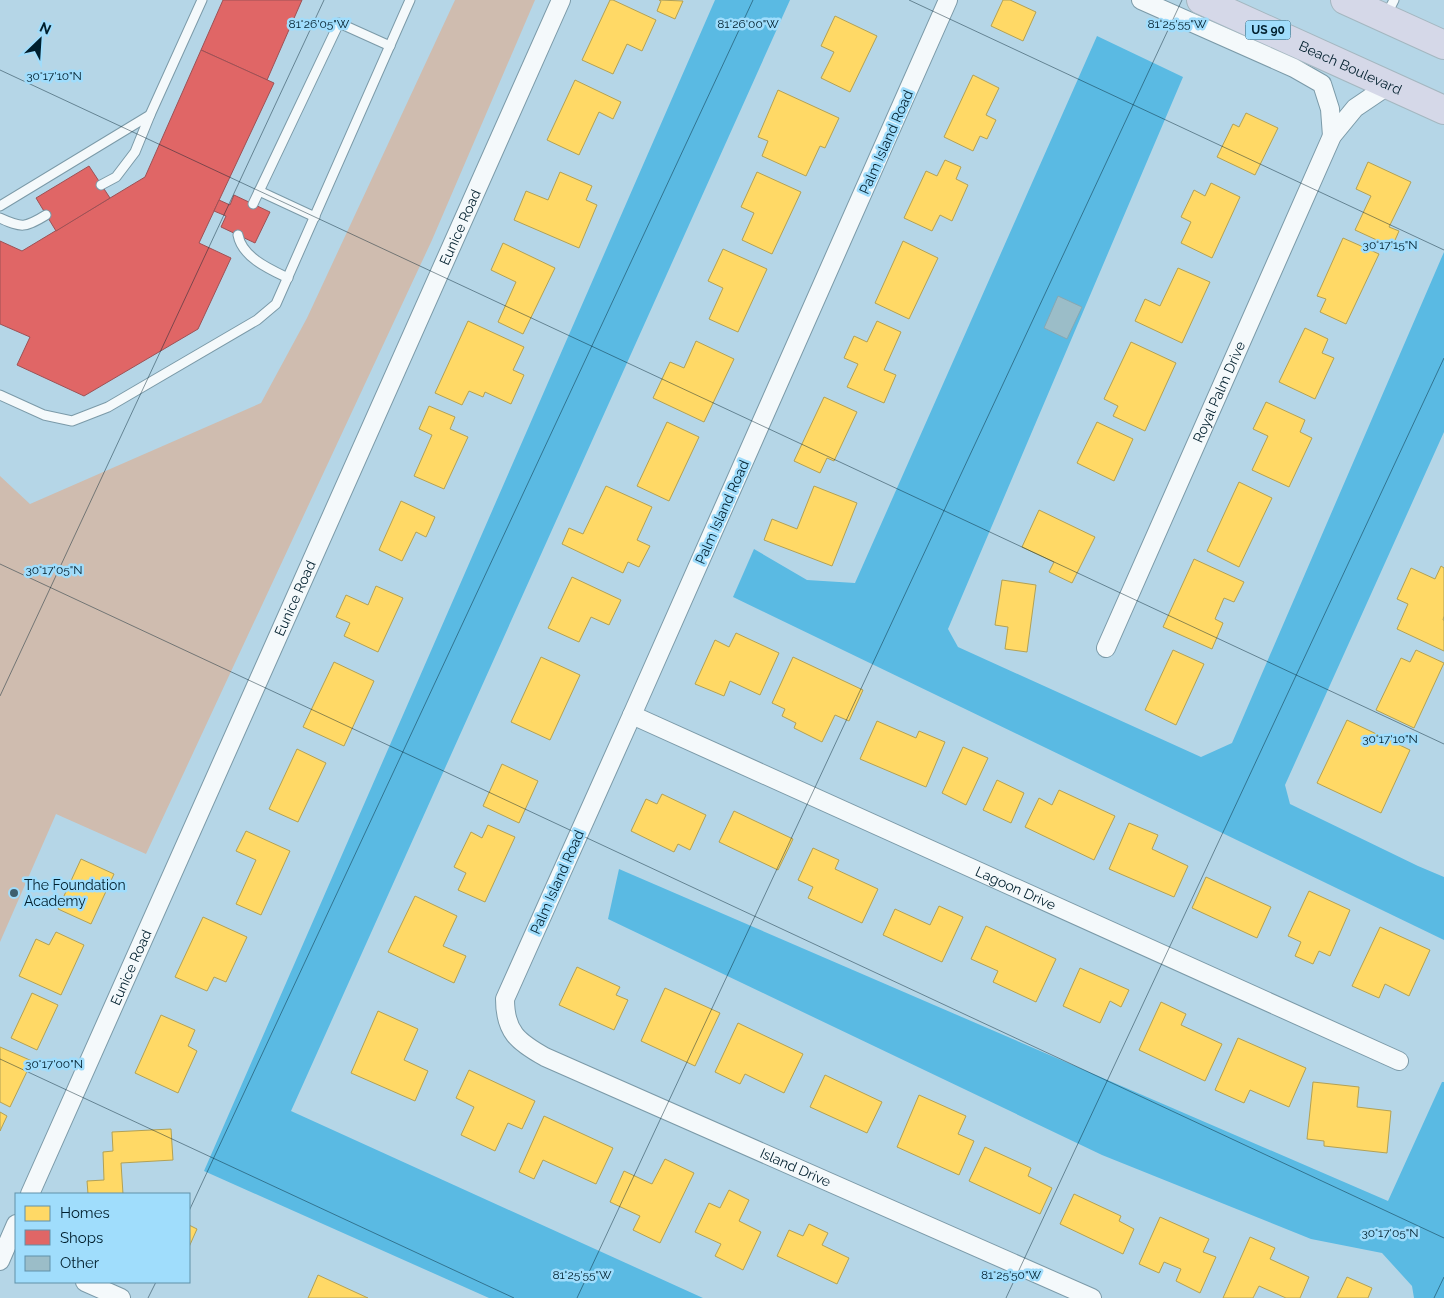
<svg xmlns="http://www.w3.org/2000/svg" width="1444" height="1298" font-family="Raleway,sans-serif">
  <rect width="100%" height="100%" fill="#b5d6e7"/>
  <path fill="#cfbcaf" d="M455,0h80l-103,240 -286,614 -90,-40 -56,128v-466l30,28 231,-101 46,-85z"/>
  <g fill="#5abae3">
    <path d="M715,0h75l-499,1111 412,187h-214l-285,-127z"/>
    <path d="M1097,36l86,41 -235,552 10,18 243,110 31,-14 212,-491v180l-159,353 5,19 128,62 26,11v63l-711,-343 21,-48 53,31 48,3z"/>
    <path d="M619,869l769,332 54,-119h2v216h-30l-2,-12 -30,-33 -71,-14 -209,-84 -494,-236z"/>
  </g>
  <g fill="#ffd966" stroke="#b2a155">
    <path d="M610,0h3l43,20 -14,31 -15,-7 -14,30 -31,-14z"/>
    <path d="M659,0l24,1 -8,18 -18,-8 4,-10z"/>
    <path d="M1003,0h7l26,12 -13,29 -32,-15z"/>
    <path d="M835,16l42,20 -27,56 -29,-14 13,-26 -13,-6z"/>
    <path d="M973,75l26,13 -13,27 10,5 -9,19 -7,-3 -7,15 -29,-14z"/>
    <path d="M575,80l46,22 -8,17 -14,-7 -20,43 -32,-15z"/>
    <path d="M778,90l61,28 -14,30 -5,-2 -14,30 -44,-20 6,-15 -10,-4z"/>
    <path d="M1246,113l32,15 -23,47 -38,-18 16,-33 6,3z"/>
    <path d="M945,160l16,7 -5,12 12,6 -16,36 -12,-6 -8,16 -28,-13 22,-47 11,5z"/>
    <path d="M1368,162l43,20 -22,45 10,4 -7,16 -37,-17 16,-34 -15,-7z"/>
    <path d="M560,172l32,14 -6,14 11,5 -18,43 -65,-28 12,-29 22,9z"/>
    <path d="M757,172l44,20 -29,62 -30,-14 12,-27 -13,-6z"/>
    <path d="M1211,183l29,14 -28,61 -31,-15 10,-21 -10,-5 13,-27 11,6z"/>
    <path d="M1343,238l36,16 -33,70 -26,-12 6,-13 -9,-3z"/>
    <path d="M903,241l35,17 -29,61 -34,-16z"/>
    <path d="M503,243l52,25 -32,66 -25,-12 18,-40 -25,-12z"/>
    <path d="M723,249l44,20 -29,63 -29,-13 14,-31 -15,-7z"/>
    <path d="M1178,268l32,14 -28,61 -47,-22 10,-22 15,7z"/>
    <path d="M468,321l56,26 -11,23 11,5 -13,29 -26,-12 -2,5 -14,-6 -7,14 -27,-12z"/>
    <path d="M877,321l24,11 -17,38 12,5 -12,28 -37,-16 11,-23 -14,-6 10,-22 13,6z"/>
    <path d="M1305,328l23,11 -6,14 12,5 -19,41 -36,-17z"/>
    <path d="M696,341l38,18 -30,63 -51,-24 17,-36 14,6z"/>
    <path d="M1131,342l45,21 -31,68 -32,-15 5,-10 -14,-7z"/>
    <path d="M824,397l33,15 -23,49 -7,-3 -7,15 -26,-12z"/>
    <path d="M1266,402l39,18 -5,12 12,6 -23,49 -37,-17 16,-34 -15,-7z"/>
    <path d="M429,406l26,11 -5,12 18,8 -24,52 -30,-13 18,-41 -13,-6z"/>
    <path d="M667,422l32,15 -30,64 -32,-15z"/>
    <path d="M1097,422l36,17 -19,42 -37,-18z"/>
    <path d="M1239,482l33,16 -33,69 -32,-16z"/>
    <path d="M606,486l46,21 -15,33 13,6 -11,21 -11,-5 -5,11 -61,-29 7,-16 14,6z"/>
    <path d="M814,486l43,17 -25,63 -68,-26 8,-21 25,10z"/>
    <path d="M401,501l34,16 -9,20 -10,-5 -14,29 -23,-11z"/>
    <path d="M1039,510l56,27 -23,46 -23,-11 5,-10 -32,-15z"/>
    <path d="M1194,559l50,23 -10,20 -10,-4 -9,21 8,4 -11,26 -49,-22z"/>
    <path d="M1441,566l3,2v48l-1,4h1v31l-47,-22 11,-25 -11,-5 14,-31 24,11z"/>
    <path d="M572,577l49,23 -12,25 -18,-8 -12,25 -31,-14z"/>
    <path d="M1002,580l34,5 -9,67 -22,-3 3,-22 -13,-2z"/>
    <path d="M376,586l27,12 -25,54 -34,-16 6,-13 -14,-6 10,-22 22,10z"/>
    <path d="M736,633l43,20 -19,42 -30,-14 -6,15 -29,-12 20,-44 14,7z"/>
    <path d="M1173,650l31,14 -28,61 -31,-15z"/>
    <path d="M1416,650l28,13 -30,65 -38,-18 25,-52 9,4z"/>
    <path d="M541,657l39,18 -30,65 -39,-18z"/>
    <path d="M793,657l70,33 -14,31 -14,-6 -13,27 -28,-14 2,-5 -14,-7 3,-7 -13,-6z"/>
    <path d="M334,662l40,19 -30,65 -41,-19z"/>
    <path d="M1347,720l63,30 -29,63 -64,-30z"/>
    <path d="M877,721l39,17 3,-7 26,11 -19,45 -66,-28z"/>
    <path d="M963,747l25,11 -22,47 -24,-12z"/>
    <path d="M297,749l29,14 -28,59 -29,-13z"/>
    <path d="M502,764l36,17 -19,42 -36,-17z"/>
    <path d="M997,780l27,13 -13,30 -28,-13z"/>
    <path d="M1059,790l56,26 -21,44 -69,-33 14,-29 13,7z"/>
    <path d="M662,794l44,21 -16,35 -12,-6 -4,8 -43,-21 15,-32 11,5z"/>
    <path d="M734,811l59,28 -15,31 -59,-28z"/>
    <path d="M1129,823l29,12 -6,14 36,17 -14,31 -65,-28z"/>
    <path d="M488,825l27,12 -30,65 -27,-12 8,-17 -12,-6 17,-35 11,6z"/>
    <path d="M246,831l44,20 -29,64 -25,-11 20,-44 -20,-9z"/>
    <path d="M813,848l26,12 -4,9 43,20 -16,34 -54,-25 5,-11 -15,-7z"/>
    <path d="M81,859l33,15 -23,50 -33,-15z"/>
    <path d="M1206,877l65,30 -14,31 -65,-30z"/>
    <path d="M1309,891l41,19 -20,46 -11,-5 -6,13 -18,-8 6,-14 -13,-6z"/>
    <path d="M415,896l42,20 -14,30 23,10 -12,27 -66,-31z"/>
    <path d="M939,906l24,11 -21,45 -59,-27 12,-26 35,16z"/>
    <path d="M203,917l44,20 -21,45 -12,-5 -7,14 -32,-14z"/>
    <path d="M986,926l70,33 -20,43 -43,-20 5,-11 -27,-12z"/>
    <path d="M1380,927l50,23 -21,46 -24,-12 -6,14 -27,-12z"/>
    <path d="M56,932l28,13 -23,50 -42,-19 17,-37 13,6z"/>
    <path d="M577,967l43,20 -4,8 12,5 -14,30 -55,-25z"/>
    <path d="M1080,968l49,22 -8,17 -11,-6 -10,22 -37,-17z"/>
    <path d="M665,988l55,25 -25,53 -54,-25z"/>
    <path d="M32,993l26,12 -21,45 -26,-12z"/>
    <path d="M1161,1002l25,12 -5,11 41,19 -17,37 -66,-31z"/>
    <path d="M378,1011l40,18 -14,31 24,11 -13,30 -64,-28z"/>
    <path d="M161,1015l34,15 -7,16 9,5 -19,42 -43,-20z"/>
    <path d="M738,1023l65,31 -19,39 -39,-19 -5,10 -25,-12z"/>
    <path d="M1238,1038l68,30 -17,39 -39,-17 -6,13 -29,-13z"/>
    <path d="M0,1047l32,14 -22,46 -10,-5z"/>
    <path d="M469,1070l66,31 -13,28 -14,-6 -13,28 -34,-16 13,-28 -18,-9z"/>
    <path d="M825,1075l57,27 -15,31 -57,-26z"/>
    <path d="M1313,1082l46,5 -2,20 34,4 -4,42 -63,-7v-5l-17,-2z"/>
    <path d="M919,1095l47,21 -8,18 16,7 -15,34 -62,-28z"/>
    <path d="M0,1112l7,4 -7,15z"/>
    <path d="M544,1116l69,32 -17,36 -53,-24 -9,19 -15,-7z"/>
    <path d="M171,1129l2,31 -52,3 2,31h-35l-1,-13 17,-1 -1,-28 10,-1 -1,-19z"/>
    <path d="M985,1147l46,21 -3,8 24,12 -12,26 -71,-33z"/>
    <path d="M665,1159l29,14 -34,70 -27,-13 7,-14 -30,-14 14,-31 28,13z"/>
    <path d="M729,1190l20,10 -10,21 22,11 -18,38 -28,-14 6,-12 -26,-12 14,-29 11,5z"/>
    <path d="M1074,1194l47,22 -2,5 15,8 -11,25 -63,-30z"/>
    <path d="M1160,1217l49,22 -6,13 13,5 -16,36 -24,-12 5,-12 -17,-7 -5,11 -20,-9z"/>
    <path d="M809,1224l19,9 -6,12 27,13 -12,26 -60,-28 12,-26 14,6z"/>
    <path d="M189,1225l8,4 -8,18z"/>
    <path d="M1250,1237l25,11 -5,11 39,18 -9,21h-14l-27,-12 -6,12h-30z"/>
    <path d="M318,1275l50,23h-60z"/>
    <path d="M1347,1277l25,11 -4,10h-31z"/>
  </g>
  <g fill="#e06666" stroke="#9d5155">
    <path d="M223,0h79l-35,80 -66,-30z"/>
    <path d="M201,50l73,33 -75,160 32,15 -33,71 -114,67 -67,-31 13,-28 -30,-13v-83l22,10 123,-74z"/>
    <path d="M89,166l21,32 -54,33 -20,-33z"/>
    <path d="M234,195l36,17 -15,31 -34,-16 5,-11 -12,-5 5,-11 11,5z"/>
  </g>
  <path fill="#9bbdc8" stroke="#86a8b3" d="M1058,296l24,11 -15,32 -23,-11z"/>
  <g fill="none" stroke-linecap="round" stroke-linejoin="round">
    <defs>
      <g id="lane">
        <path d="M1386,16l8,-16"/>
        <path d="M101,185l15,-8 19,-25 15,-37"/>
        <path d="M259,191l56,26"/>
        <path d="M253,204l86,-181 51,23"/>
        <path d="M0,206l150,-91 52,-115"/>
        <path d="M0,218c22,10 25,10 46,-3"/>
        <path d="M238,235c4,22 31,34 50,43"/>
        <path d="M0,395l44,20 28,6 36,-14 149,-87 19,-16 134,-304"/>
      </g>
      <g id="street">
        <path id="s1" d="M948,0l-316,715 -127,284c0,33 13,43 40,58l547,241"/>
        <path d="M1141,0l153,68 28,16 8,25 2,27"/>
        <path id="s2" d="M1106,648l226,-512 23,-28 34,-23"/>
        <path id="s3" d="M632,715l767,346"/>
        <path id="s4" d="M30,1194l531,-1194"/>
        <path d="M0,1261l16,-37"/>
        <path d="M85,1282l36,16"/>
      </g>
      <g id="highway">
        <path id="s5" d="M1201,0l243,110"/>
        <path d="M1345,0l99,45"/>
      </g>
    </defs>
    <use href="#lane" stroke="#7b9aa8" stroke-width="11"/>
    <use href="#street" stroke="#7b9aa8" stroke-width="20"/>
    <use href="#highway" stroke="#a4b7c0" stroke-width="30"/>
    <use href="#lane" stroke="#f4f9fb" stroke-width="9"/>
    <use href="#street" stroke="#f4f9fb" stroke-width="18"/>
    <use href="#highway" stroke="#d5d8e8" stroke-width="28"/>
  </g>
  <path fill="none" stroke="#001f2d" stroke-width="1" stroke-opacity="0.45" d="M909,0l535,250M0,70l1444,674M0,564l1444,674M0,696l324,-696M0,1059l514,239M189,1211l564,-1211M148,1298l8,-16M577,1298l605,-1298M1006,1298l438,-940M1434,1298l10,-21"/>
  <circle fill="#3f5f6e" stroke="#a0ddfc" stroke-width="2" cx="14" cy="893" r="5"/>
  <g text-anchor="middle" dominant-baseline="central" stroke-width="5" stroke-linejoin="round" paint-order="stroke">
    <rect fill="#a0ddfc" stroke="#30586b" stroke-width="1" x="1245.5" y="20.5" width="45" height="19" rx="4"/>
    <g font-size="12" font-weight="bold" fill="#001f2d">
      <text x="1268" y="30">US 90</text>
    </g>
    <g font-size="14" fill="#001f2d" stroke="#a0ddfc">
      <text stroke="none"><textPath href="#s5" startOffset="164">Beach Boulevard</textPath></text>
      <text transform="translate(886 142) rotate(-66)">Palm Island Road</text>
      <text stroke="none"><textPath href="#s4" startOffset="1058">Eunice Road</textPath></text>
      <text stroke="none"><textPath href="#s2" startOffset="280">Royal Palm Drive</textPath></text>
      <text transform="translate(722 512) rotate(-66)">Palm Island Road</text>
      <text stroke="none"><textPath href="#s4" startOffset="652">Eunice Road</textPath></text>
      <text transform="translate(557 882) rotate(-66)">Palm Island Road</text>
      <text stroke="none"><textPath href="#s3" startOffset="421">Lagoon Drive</textPath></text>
      <text stroke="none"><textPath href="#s4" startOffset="248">Eunice Road</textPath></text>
      <text stroke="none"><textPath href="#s1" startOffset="1442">Island Drive</textPath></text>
    </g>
    <g font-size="14" fill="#001f2d" stroke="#a0ddfc" text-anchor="start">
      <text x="24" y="885">The Foundation<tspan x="24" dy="16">Academy</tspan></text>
    </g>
  </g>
  <g font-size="12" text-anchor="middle" fill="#001f2d" stroke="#a0ddfc" stroke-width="5" stroke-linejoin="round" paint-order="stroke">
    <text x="319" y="28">81°26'05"W</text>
    <text x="748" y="28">81°26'00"W</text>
    <text x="1177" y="28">81°25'55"W</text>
    <text x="54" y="80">30°17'10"N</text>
    <text x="1390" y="249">30°17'15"N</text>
    <text x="54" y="574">30°17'05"N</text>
    <text x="1390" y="743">30°17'10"N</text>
    <text x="54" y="1068">30°17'00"N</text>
    <text x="1390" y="1237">30°17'05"N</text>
    <text x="582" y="1279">81°25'55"W</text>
    <text x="1011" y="1279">81°25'50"W</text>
  </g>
  <rect x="15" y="1193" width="175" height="90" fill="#a0ddfc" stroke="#6091a9"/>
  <rect x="25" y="1206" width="25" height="15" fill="#ffd966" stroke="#6091a9"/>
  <text x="60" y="1218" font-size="15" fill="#001f2d">Homes</text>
  <rect x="25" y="1230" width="25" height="15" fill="#e06666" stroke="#6091a9"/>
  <text x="60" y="1243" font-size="15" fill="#001f2d">Shops</text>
  <rect x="25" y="1256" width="25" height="15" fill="#9bbdc8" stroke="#6091a9"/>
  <text x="60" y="1268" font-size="15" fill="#001f2d">Other</text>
  <g transform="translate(40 40) rotate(25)" stroke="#a0ddfc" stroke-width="4" paint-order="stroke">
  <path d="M0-4L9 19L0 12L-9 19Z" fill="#001f2d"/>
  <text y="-8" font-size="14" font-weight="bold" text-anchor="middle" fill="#001f2d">N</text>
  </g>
</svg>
